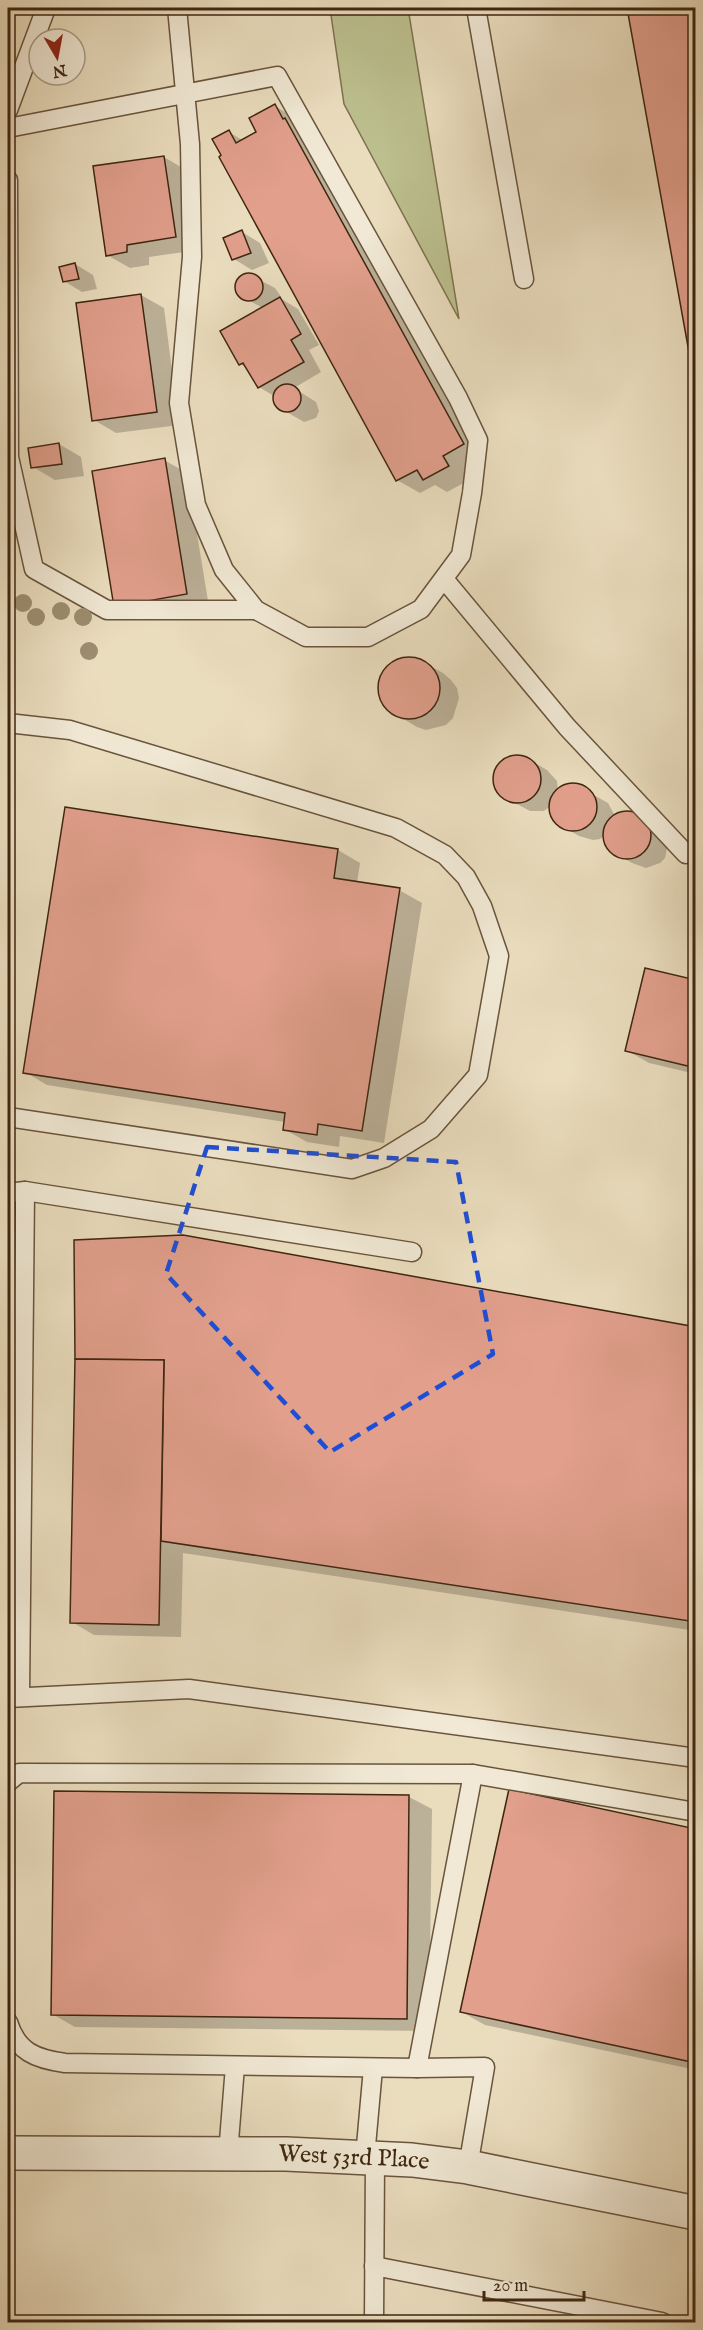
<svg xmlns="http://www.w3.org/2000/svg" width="703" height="2330" font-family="'IM FELL English',serif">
  <rect width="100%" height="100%" fill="#eaddbe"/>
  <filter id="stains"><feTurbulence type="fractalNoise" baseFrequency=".00333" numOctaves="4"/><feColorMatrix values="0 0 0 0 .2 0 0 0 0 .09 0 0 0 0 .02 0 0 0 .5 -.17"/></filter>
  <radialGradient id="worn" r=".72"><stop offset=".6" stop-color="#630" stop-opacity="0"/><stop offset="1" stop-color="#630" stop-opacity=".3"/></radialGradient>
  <path fill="#bcbf8e" stroke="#7d724f" stroke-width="1.5" d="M330,8h78l51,311 -115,-215z"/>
  <g fill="#0003">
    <path d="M629,8h67l-1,371z"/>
    <path d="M275,106l22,13 11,14 177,324 -20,12 6,10 -24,13 -12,-7 -15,8 -23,-13 -168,-348 15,9 14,-9z"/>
    <path d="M164,157l22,13 12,80 -49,7v8l-19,3 -23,-13z"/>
    <path d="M242,232l18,11 9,20 -17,7 -18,-11z"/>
    <path d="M75,264l18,11 4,14 -15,3 -18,-11z"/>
    <path d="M248,274l27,14 5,7v3l18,11 21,36 -10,5 12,22 -27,16 22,14 3,9 -3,7 -12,4 -26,-15 -4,-11 -15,-9 -11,-19 -8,-4 23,-56 -23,-12 -4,-8 1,-7z"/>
    <path d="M141,295l23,13 15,117 -63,8 -22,-13z"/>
    <path d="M59,444l22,13 3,19 -29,4 -22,-13z"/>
    <path d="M164,460l23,13 22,134 -71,12z"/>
    <path d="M404,659h10l9,3 20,11 8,7 6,8 2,10 -6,20 -7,7 -20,5 -9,-3 -27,-16 -10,-16 -1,-9 8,-18z"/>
    <path d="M514,757l14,2 19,11 10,11 1,10 4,-4 14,-2 32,18 7,13 16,-4 31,18 6,13 -3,15 -5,5 -14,5 -14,-5 -19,-11 -5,-5 -3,-12 -5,4 -7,1 -14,-4 -19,-11 -9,-13 1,-7 -8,6h-14l-26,-14 -8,-13 1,-14 4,-6z"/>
    <path d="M66,808l272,42 22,13 -3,20 42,7 23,13 -38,240 -44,-7 -1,11 -32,-5 -23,-13 1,-7 -238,-37 -22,-13z"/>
    <path d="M696,982v92l-47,-11 -23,-13z"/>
    <path d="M183,1236l513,93v302l-513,-78 -2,84 -87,-2 -22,-13z"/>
    <path d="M55,1792l354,5 23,12 -3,222 -354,-4 -23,-13z"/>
    <path d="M696,1830v240l-211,-45 -23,-13z"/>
  </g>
  <g fill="#e19f8c" stroke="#3e2610" stroke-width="1.5">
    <path d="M627,8h69v372h-2z"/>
    <path d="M275,104l8,15 2,-1 179,326 -21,12 6,10 -26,14 -6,-10 -21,11 -177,-324 2,-2 -9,-16 17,-9 7,13 20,-11 -7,-14z"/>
    <path d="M164,156l12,81 -49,8v7l-21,4 -13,-90z"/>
    <path d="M242,230l9,23 -19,7 -9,-22z"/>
    <path d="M75,263l4,16 -16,3 -4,-15z"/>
    <circle cx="249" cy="287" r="14"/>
    <path d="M141,294l16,118 -65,9 -16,-118z"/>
    <path d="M280,297l21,37 -10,6 13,22 -46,26 -15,-25 -4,2 -19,-34z"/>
    <circle cx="287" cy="398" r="14"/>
    <path d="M59,443l3,21 -31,4 -3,-20z"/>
    <path d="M165,458l22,136 -73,13 -22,-136z"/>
    <circle cx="409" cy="688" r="31"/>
    <circle cx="517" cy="779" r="24"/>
    <circle cx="573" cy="807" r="24"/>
    <path d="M65,807l273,42 -4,29 66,10 -38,243 -44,-7 -1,11 -34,-5 2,-17 -262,-40z"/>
    <circle cx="627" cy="835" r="24"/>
    <path d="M645,968l51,12v88l-71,-17z"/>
    <path d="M183,1235l513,92v295l-535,-81 3,-181 -89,-1 -1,-119z"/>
    <path d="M75,1359l89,1 -5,265 -89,-2z"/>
    <path d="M509,1789l187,40v234l-236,-51z"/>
    <path d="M54,1791l355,4 -2,224 -356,-4z"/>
  </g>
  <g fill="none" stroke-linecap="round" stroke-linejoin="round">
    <defs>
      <g id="service">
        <path d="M476,8l48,271"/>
        <path d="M8,110l38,-102"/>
        <path d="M8,128l269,-52 181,322 20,42 -6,53 -11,62 -40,54 -53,28h-62l-50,-27 -32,-40 -28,-65 -17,-102 13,-146 -2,-113 -13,-136"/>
        <path d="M8,180l1,277 25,112 73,41h149"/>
        <path d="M444,579l123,148 119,127"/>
        <path d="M8,723l62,7 326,98 49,27 21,22 16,29 17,50 -21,119 -47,54 -47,29 -32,11 -344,-52"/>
        <path d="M8,1193l17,-2 387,61"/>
        <path d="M20,1697l5,-506"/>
        <path d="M8,1698l181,-9 507,69"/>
        <path d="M473,1774l223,38"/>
        <path d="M8,1782l11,-9 454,1 -56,294 -352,-5c-29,-4 -48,-11 -57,-41"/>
        <path d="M417,2068l68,-1 -17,100"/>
        <path d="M228,2154l7,-88"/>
        <path d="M365,2157l8,-89"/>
        <path d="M374,2266l288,56"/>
        <path d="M374,2322l1,-165"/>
      </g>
      <g id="minor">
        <path id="s1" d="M8,2153l278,1 126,6 56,7 228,46"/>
      </g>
    </defs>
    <use href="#service" stroke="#69543c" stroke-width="21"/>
    <use href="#minor" stroke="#69543c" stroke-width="36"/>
    <use href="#service" stroke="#f1e9d5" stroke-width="18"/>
    <use href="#minor" stroke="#f1e9d5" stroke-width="33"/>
  </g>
  <g fill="#9d8d70">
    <circle cx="23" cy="603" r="9"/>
    <circle cx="61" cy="611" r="9"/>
    <circle cx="36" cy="617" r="9"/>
    <circle cx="83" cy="617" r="9"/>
    <circle cx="89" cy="651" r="9"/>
  </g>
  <path fill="none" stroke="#1d4ed8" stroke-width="4.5" stroke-dasharray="12 8" stroke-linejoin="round" d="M207,1147l249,15 37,192 -163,98 -164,-178z"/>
  <g text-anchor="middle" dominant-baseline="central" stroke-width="4.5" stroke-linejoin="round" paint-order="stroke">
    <g font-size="24" fill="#3e2610" stroke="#f1e9d5">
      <text stroke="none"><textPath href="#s1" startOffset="346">West 53rd Place</textPath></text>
    </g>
  </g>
  <rect width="703" height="2330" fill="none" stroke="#eaddbe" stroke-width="30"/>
  <rect x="9" y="9" width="685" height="2312" fill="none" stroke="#3e2610" stroke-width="3"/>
  <rect x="15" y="15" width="673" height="2300" fill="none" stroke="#3e2610" stroke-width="1.5"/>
  <g transform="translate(57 57) rotate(170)"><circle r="28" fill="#f1e9d5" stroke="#a99b86" stroke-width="1.5"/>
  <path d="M0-4.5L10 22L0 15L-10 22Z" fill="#8f2418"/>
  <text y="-9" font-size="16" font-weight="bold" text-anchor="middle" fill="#3e2610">N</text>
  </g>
  <path d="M484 2291v9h100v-9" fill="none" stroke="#3e2610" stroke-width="3"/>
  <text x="493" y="2291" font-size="18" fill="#3e2610" stroke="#f1e9d5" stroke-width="4.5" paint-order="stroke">20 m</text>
  <rect width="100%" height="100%" filter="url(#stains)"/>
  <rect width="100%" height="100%" fill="url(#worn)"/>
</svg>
